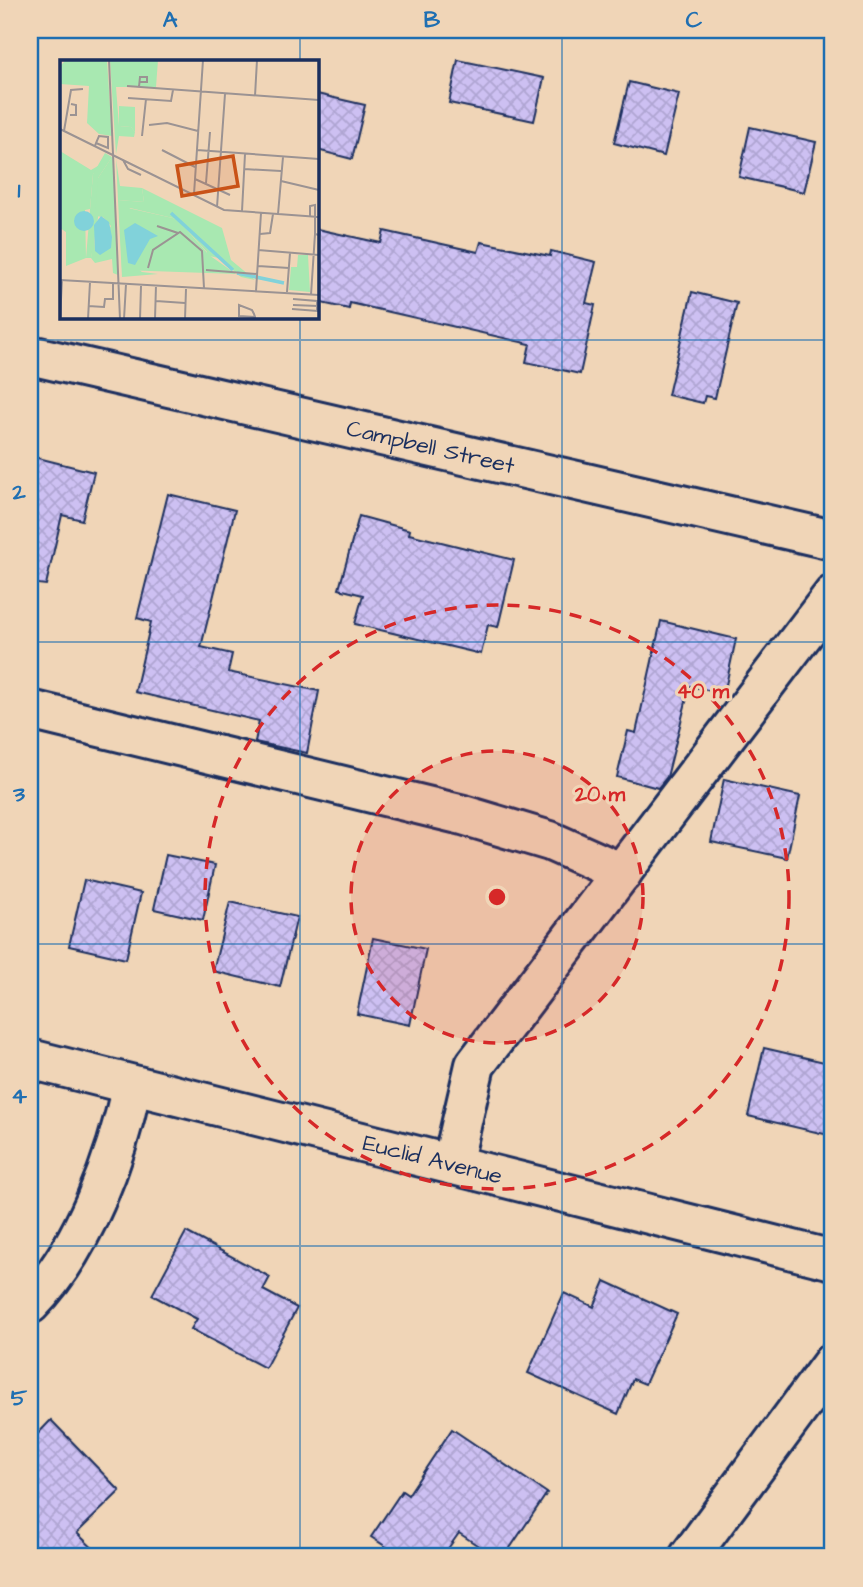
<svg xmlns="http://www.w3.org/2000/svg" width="863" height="1587" font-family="'Architects Daughter',sans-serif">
  <defs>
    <pattern id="building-cross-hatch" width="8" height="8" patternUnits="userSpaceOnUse" patternTransform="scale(1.75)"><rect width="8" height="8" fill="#cdc0f2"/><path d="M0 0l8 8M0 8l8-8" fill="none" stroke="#afa5d2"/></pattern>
  </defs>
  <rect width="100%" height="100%" fill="#f0d5b7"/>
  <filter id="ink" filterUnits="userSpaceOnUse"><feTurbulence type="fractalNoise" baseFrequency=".0143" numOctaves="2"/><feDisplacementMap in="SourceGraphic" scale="14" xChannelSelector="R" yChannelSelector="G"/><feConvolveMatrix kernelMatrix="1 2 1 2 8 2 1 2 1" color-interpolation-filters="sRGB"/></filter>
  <g filter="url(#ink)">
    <g fill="url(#building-cross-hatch)" stroke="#1b2f5e" stroke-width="2">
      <path d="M458,60l86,18 -10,43 -85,-18z"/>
      <path d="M629,82l50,12 -15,62 -50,-13z"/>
      <path d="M317,94l48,11 -13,54 -35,-9z"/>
      <path d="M750,127l66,15 -12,50 -65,-15z"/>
      <path d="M317,229l64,14 3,-12 94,21 3,-10 69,14 1,-5 45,11 -10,41 9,2 -15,69 -54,-12 4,-18 -180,-41 -1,6 -32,-7z"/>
      <path d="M692,292l45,11 -22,95 -10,-2 -2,7 -35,-8z"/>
      <path d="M30,456l64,16 -12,48 -20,-5 -16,70 -16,-2z"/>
      <path d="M168,494l67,16 -34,137 31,7 -4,18 91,19 -12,62 -52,-11 4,-21 -124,-29 16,-70 -14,-4z"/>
      <path d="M359,516l51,14 -1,4 105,26 -16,67 -10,-2 -7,29 -126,-30 8,-29 -24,-6z"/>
      <path d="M661,621l75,18 -12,55 -34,-8 -23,91 -9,11 -41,-11 11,-46 8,2z"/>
      <path d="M724,779l76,17 -13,62 -76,-16z"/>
      <path d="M166,855l49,10 -12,55 -49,-11z"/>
      <path d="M84,880l57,13 -15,66 -57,-13z"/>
      <path d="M230,902l67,15 -17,70 -67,-16z"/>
      <path d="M373,938l53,11 -16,76 -53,-11z"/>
      <path d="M764,1048l69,16v72l-85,-20z"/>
      <path d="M186,1232l84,45 -7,13 34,18 -32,60 -74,-39 6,-10 -45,-24z"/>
      <path d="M605,1281l72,33 -32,70 -12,-5 -15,35 -90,-41 36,-80 30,14z"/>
      <path d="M51,1420l69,71 -43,42 25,24h-72v-115z"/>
      <path d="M452,1429l95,64 -43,64h-9l-36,-24 -17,24h-40l-31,-20 31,-46 6,4z"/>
    </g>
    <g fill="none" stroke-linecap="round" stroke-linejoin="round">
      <defs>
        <g id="minor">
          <path id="s1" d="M30,355l803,185"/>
          <path d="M30,710l433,105 87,26 72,32"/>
          <path id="s2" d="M30,1059l803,201"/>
          <path d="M452,1165l23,-100 358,-470"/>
          <path d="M30,1304c53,-53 87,-147 102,-219"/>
        </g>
        <path id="major" d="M689,1557l144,-195"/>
      </defs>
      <use href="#minor" stroke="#1b2f5e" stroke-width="44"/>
      <use href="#major" stroke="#1b2f5e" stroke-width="44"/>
      <use href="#minor" stroke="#f0d5b7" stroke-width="38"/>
      <use href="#major" stroke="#f0d5b7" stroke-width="38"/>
    </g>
  </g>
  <path fill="none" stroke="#1f6fb2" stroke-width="2" stroke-opacity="0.55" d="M300,30v31M562,30v1527M300,317v1240M30,340h803M30,642h803M30,944h803M30,1246h803"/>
  <circle cx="497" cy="897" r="146" fill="#d62828" fill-opacity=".12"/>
  <g fill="none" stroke="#d62828" stroke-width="3.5" stroke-dasharray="12 9">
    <circle cx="497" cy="897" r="146"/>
    <circle cx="497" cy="897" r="292"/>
  </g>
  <g text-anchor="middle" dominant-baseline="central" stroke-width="6" stroke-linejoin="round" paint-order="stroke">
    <g font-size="23" fill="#1b2f5e" stroke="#f0d5b7">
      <text stroke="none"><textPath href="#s1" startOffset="411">Campbell Street</textPath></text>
      <text stroke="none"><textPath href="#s2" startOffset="415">Euclid Avenue</textPath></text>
    </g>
  </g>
  <g transform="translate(60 60)">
    <rect width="259" height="259" fill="#f0d5b7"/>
    <path d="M50,0h48l-2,27h-40l3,39 12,1 4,5 -1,5 -15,-1 -3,18zM45,93l7,4 -14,21v40l-7,40h-5l7,-84zM56,99l4,27 22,2 2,14 -26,-2zM59,146l58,13 32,36 27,19 -114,-4zM238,195h10l2,37 -21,-2 2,-23h6z" fill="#a8e8b1"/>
    <path d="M6,0h41l5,76 -13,-2 -12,-11 2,-37 -29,-2v-18zM59,46l16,1v25l-4,-5 -12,-1zM0,91l31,19 12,-7 -10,11 -3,35 -5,1 1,48 -20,8v-34l-6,-4zM52,97l1,1 5,117 -5,-2 -1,-14 -17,4 -4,-5 3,-33 1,26 16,-25 -8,-9 -8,-1 3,-38zM82,128l80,40 9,32 24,20 -14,-3 -22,-19 -10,-2 -3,8 1,-12 -30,-33 -47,-11 -5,10 10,5 -11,7 4,32 14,10 16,2 -36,3 -4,-77 26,2z" fill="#a8e8b1"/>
    <path d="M14 161a10 10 0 1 1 20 0a10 10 0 1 1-20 0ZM41,156l8,6 3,15 -1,11 -11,7 -5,-4 -1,-26zM75,163l23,13 -8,3 -15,26 -7,-2 -4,-33z" fill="#81d2da"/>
    <path fill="none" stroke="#81d2da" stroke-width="3.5" d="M111,153l62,57M177,213l47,10"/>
    <path fill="none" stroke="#9b9393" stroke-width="2" d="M49,0l11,259M67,26l192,14M79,27l1,-10h7v5h-8M195,36l2,-36M68,38l43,3 2,-11M10,55h6v-10l-5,-1M89,65l18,-2 31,8M0,69l164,81 95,7M4,71l7,-41 12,-1M82,76l4,-37M35,86l1,-3 3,-7 9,1v11l-12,-5M102,90l33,17M137,90l122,9M63,100l5,9 13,6M184,109l37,2M135,119l35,16M221,121l38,9M146,123l4,-51M134,134l9,-134M157,147l8,-113M182,151l3,-57M218,154l5,-57M250,156v-10l5,-1v29l4,1M97,166l21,7M200,174l10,-1 3,-19M198,190l61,5M198,206l31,2M88,208l5,-18 27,-18 22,19 2,37M146,210l51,4M0,220l259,15M196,231l5,-78M227,232l3,-39M251,235l4,-61M233,239l24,2v10M96,241l29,2M233,245l25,1M28,246l16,1 1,-8h8v-15M232,249l26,2M195,257l-16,-1v-11l13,5 2,4 1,3v2M0,259l2,-39M28,259l2,-37M64,259l2,-35M80,259l1,-33M95,259l1,-34M125,259l1,-30"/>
    <path fill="#c95318" fill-opacity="0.15" stroke="#c95318" stroke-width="3.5" d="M173,96l5,30 -56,10 -5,-30z"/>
    <rect width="259" height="259" fill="none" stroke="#1b2f5e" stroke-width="3.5"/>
  </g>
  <circle cx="497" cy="897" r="10" fill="#d62828" stroke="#f0d5b7" stroke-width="3.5"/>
  <g font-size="21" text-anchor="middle" font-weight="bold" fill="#d62828" stroke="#f0d5b7" stroke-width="6" stroke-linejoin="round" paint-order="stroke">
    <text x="703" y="698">40 m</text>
    <text x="600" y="801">20 m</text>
  </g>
  <rect width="863" height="1587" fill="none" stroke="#f0d5b7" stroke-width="77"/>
  <rect x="38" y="38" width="786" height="1510" fill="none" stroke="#1f6fb2" stroke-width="2.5"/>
  <g font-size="23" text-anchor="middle" font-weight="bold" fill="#1f6fb2">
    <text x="170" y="27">A</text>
    <text x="432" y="27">B</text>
    <text x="694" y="27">C</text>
    <text x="19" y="197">1</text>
    <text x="19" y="499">2</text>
    <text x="19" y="801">3</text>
    <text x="19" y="1103">4</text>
    <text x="19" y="1405">5</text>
  </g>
</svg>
